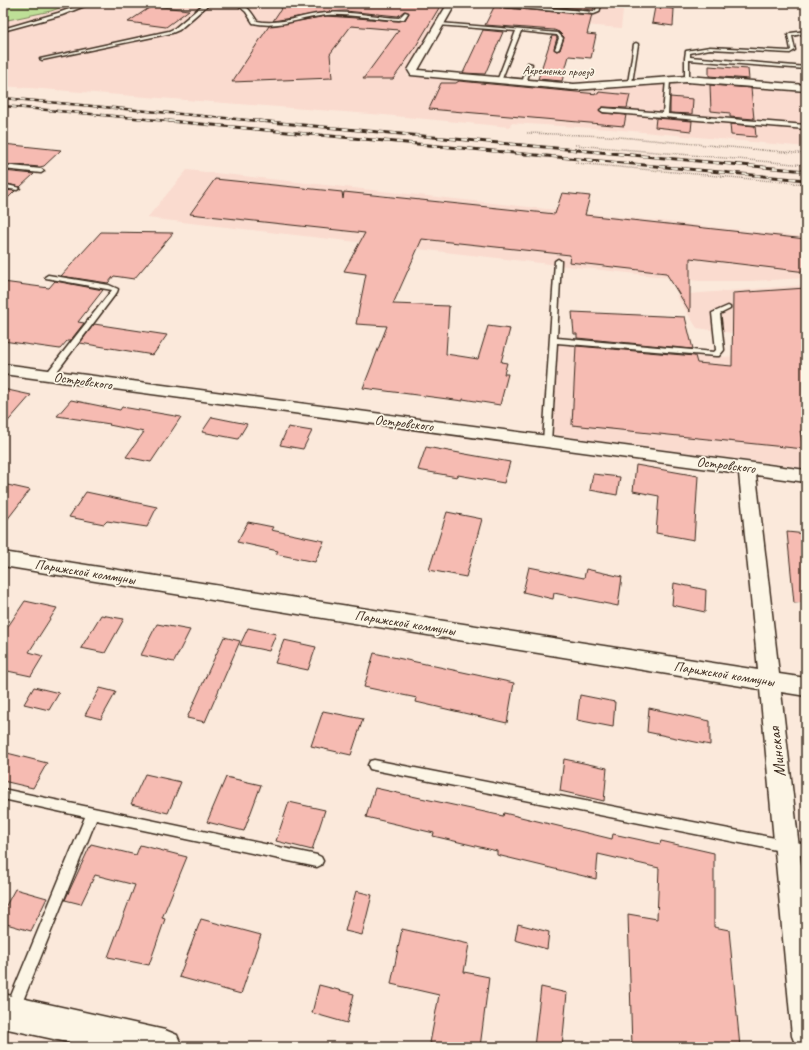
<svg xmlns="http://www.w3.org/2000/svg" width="809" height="1050" font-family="Caveat,sans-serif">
  <rect width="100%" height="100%" fill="#fbe9db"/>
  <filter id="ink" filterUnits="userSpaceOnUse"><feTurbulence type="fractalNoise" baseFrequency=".025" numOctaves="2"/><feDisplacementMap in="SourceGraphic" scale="8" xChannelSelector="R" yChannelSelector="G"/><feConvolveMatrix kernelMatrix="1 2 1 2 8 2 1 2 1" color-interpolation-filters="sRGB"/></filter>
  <g filter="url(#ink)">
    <g fill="#fadbcf">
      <path d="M73,3h376l-42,73 170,14 114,-9 115,9v57l-196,-18 -99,-6 -1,4 -126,-12 -381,-29v-65l48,-10z"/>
      <path d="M494,3h130l-3,25 -132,-11z"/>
      <path d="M187,170l619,67v41l-55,3h-52l-552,-63z"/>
      <path d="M806,285v58l-109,-15 -21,-33z"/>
      <path d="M558,343l147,14 101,-2v113l-253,-33z"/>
    </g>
    <path fill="#bedf97" stroke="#7c845a" d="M3,3h70l-22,8 -48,10z"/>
    <g fill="#f6bbb2" stroke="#3b2a1e">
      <path d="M285,3h157l-29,48 -20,28h-30l36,-49 -48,-4 -21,28 2,24 -100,4 37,-56 58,-10 72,5 6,-1 4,-7 -5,-2 -6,5 -53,-5 -18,1 -54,9z"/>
      <path d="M496,3h2l2,4 6,1 86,7 -5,19 9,1 -5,23 -22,-2 -7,25 -24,-2 14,-43h4l1,2 -3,10 2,3 4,-1 4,-13 -5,-5 -5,-2 -69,-5z"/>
      <path d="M515,3h57l23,2 -2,5z"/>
      <path d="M152,6l37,4 -23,17 -38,-5z"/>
      <path d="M655,7l19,2 -1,17 -21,-3z"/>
      <path d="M483,30l20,2 -18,42 -22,-1z"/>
      <path d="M709,66l39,3 1,10 -40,-3z"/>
      <path d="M459,81l139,13 1,-2 31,3 -3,13 -24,-1 -4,3 4,3 23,2 -2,11 -195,-17 12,-26h15z"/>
      <path d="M710,85l41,3 3,31 -24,-2v-4l-19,-2z"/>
      <path d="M670,97l23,2 -1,15 -22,-1z"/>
      <path d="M656,118l36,3 -1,10 -36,-4z"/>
      <path d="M730,124l25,2 1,11 -25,-2z"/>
      <path d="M3,144l58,6 -17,16 -4,1 -37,-3z"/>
      <path d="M3,171l31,3 -14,13 -17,-4z"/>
      <path d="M215,179l127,13 1,7 1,-7 211,22 7,-21 28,3 -5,19 221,24v33l-116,-14v54l-24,-39 -97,-11 1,-7 -148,-16 -29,65 56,2 -3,48 32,5 10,-33 22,3 -9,33 6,1 -3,11h4l-8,31 -37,-6v2l-100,-13 24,-62 -31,-2 10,-50 -22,-3 21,-38 -175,-19z"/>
      <path d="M3,190l12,1 -12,12z"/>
      <path d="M101,232l72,1 -39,46 -20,-3 -6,7 -47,-7z"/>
      <path d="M55,281l48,9 -25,32 6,1 -14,18h-3l-7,8 -57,-8v-59l46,6z"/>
      <path d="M806,288v143h-6l4,18 -232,-24 4,-79 119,10 2,7 35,3 1,-73z"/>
      <path d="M572,312l113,5 8,32 -116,-11v-4h-3z"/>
      <path d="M94,324l73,11 -14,20 -73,-12z"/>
      <path d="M3,389l28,6 -28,32z"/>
      <path d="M71,400l49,10 2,-3 59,10 -30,45 -25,-5 18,-25 -35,-7 1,-1 -53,-8z"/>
      <path d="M212,417l35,7 -9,15 -36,-7z"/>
      <path d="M288,427l24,4 -9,18 -23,-4z"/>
      <path d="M426,447l84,15 -6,21 -46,-8 -1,2 -39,-7z"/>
      <path d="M636,465l62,11 -4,64 -38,-7 3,-37 -26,-5z"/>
      <path d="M593,474l27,3 -3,18 -27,-5z"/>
      <path d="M3,484l27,6 -27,35z"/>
      <path d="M86,492l71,15 -10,20 -40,-6 -3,3 -35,-7z"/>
      <path d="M447,512l35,7 -16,58 -37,-7z"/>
      <path d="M248,522l25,5 -2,3 53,11 -9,21 -39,-8 2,-3 -41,-9z"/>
      <path d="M787,532l19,2v68l-12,1z"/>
      <path d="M529,567l55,11 2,-9 36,8 -4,29 -64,-13 -1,6 -30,-7z"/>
      <path d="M674,583l32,7 -1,22 -33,-7z"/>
      <path d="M25,601l32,7 -28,44 14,4 -12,20 -28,-6v-36z"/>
      <path d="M101,615l23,4 -19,34 -24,-5z"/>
      <path d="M157,624l33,6 -16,32 -33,-7z"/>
      <path d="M248,628l28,6 -7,17 -29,-6z"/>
      <path d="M224,637l16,4 -35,81 -18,-4z"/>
      <path d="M284,640l32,7 -8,23 -33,-7z"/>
      <path d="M374,653l140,30 -7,40 -91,-21 1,-4 -53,-11z"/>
      <path d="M34,687l25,6 -10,17 -25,-6z"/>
      <path d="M100,688l16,4 -15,27 -16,-4z"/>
      <path d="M580,695l35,7 -2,25 -36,-7z"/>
      <path d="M649,708l61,13v24l-63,-13z"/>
      <path d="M323,711l40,8 -12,36 -40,-9z"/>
      <path d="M3,752l44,11 -14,25 -30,-7z"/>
      <path d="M564,759l43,9 -3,33 -44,-10z"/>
      <path d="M145,774l36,8 -13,31 -37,-9z"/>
      <path d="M226,777l35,8 -17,46 -37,-9z"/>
      <path d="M375,788l128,28 1,-3 108,26 1,-5 47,10 1,-3 53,12v74l15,3 11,117h-108l-4,-133 29,5 2,-51 -61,-14 -2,25 -99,-24v-4l-64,-15 1,-3 -68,-16z"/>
      <path d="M289,802l36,8 -13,40 -36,-9z"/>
      <path d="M91,844l45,11 4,-10 47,12 -25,61 3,1 -16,46 -41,-8 27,-72 -40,-10 -14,29 -16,-4z"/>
      <path d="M15,889l32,9 -16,33 -28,-8v-12z"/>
      <path d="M356,891l16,4 -10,40 -17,-4z"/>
      <path d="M201,919l60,16 -20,59 -62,-17z"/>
      <path d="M518,924l31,8 -2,17 -32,-9z"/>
      <path d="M402,929l67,15 -5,28 25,5 -9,70h-34l-16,-4 9,-48 -48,-11z"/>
      <path d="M319,985l35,9 -7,29 -35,-10z"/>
      <path d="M541,987l26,6 -5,54h-28z"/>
    </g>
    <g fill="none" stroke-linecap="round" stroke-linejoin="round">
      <defs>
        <g id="service">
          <path d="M86,3h6l-30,12 -59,16v-2l55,-16z"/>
          <path d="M205,3h5l-31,27 -7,3 -130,27 -2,-1 129,-28 6,-3z"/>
          <path d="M236,3c10,0 16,10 21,18 24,5 46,-7 70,-8 24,-2 48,4 72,5l6,-6 3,1 -4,6 -5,1c-24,-1 -48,-6 -72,-5 -25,2 -48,14 -74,8l-7,-11z"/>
          <path d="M499,3l94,9 3,-2 2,-7h4l-3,9 -5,2 -88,-7 -6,-1z"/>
          <path d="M659,3h4l-1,4h-2z"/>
          <path d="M722,3h4l-1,4h-2z"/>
          <path d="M440,23l118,10 5,5 -4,11 -2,1 -2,-1 4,-11 -2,-3 -36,-4 -20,50 -2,1 -2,-1 19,-50 -78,-6z"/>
          <path d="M806,31v2l-14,3 3,14 -5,3 -80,-4 -20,4v4l116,10v2l-117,-9v19l-2,1 -2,-1v-21l1,-7 24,-4 79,4 2,-1 -3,-15 3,-2z"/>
          <path d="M636,43l2,1 -6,39 -2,1 -2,-1 6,-39z"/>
          <path d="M528,63l4,1 -6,19 -2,1 -2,-1z"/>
          <path d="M668,79l2,1 -2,34 138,11v4l-203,-17 -3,-2 3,-2 60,5 3,-33z"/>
          <path d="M3,165l38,4 3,2 -3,2 -38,-4z"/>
          <path d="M3,184l17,4 -3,2 -14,-2z"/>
          <path d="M558,259l3,2 -4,77 157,14 2,-2 -4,-37 16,-7 2,1v2l-10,5 4,36 -5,6h-3l-159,-13 -6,99 -4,3 -3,-1 -1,-2 12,-181z"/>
          <path d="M48,275l61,10 9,4 -1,3 -65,86h-6v-4l66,-84 -66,-12 -1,-1z"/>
          <path d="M374,760l432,84v12l-432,-86 -4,-1 -2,-4 2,-4z"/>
          <path d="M3,789l314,66 4,2 2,4 -2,4 -4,2 -221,-47 -78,193 -5,2 -5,-2 -2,-5 79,-191 -82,-18z"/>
        </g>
        <g id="minor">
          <path d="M448,3h8l-38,67 156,14 113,-8 119,9v6l-119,-9 -113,8 -163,-15 -3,-5z"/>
          <path d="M3,364l803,106v12l-50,-7 23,199 27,4v18l-25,-4 25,216v139l-10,-1 -4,-10 -32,-347 -757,-123v-14l755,118 -19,-197 -736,-99z"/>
        </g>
        <path id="tertiary" d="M3,994l162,36 12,5 5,12h-92l-87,-19z"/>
      </defs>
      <use href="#service" stroke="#3b2a1e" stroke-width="3"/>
      <use href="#minor" stroke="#3b2a1e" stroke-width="3"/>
      <use href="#tertiary" stroke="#3b2a1e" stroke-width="3"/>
      <g stroke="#3b2a1e" stroke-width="1.5" stroke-dasharray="0.5 1.5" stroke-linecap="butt">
        <path d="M527,133l81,3 198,18"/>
        <path d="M575,145l231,20"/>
        <path d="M575,163l231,21"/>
      </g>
      <use href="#service" fill="#fcf5e5" fill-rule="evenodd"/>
      <use href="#minor" fill="#fcf5e5" fill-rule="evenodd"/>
      <use href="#tertiary" fill="#fcf5e5" fill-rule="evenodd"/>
      <defs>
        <g id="rail-far1">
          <path d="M3,98l267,24"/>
          <path d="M3,106l176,16"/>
        </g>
        <g id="rail">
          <path d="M169,121l637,59"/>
          <path d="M259,121l547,50"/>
        </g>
      </defs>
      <use href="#rail-far1" stroke="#3b2a1e" stroke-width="2.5"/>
      <use href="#rail" stroke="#3b2a1e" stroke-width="3"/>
      <use href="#rail-far1" stroke="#fcf5e5" stroke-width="1.5" stroke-dasharray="4.5" stroke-linecap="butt"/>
      <use href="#rail" stroke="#fcf5e5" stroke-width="2" stroke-dasharray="6" stroke-linecap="butt"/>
    </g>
  </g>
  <g text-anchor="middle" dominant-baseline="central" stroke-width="3.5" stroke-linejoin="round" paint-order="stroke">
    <g font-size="12" fill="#3b2a1e" stroke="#fcf5e5">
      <text transform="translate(558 71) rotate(2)">Ахременко проезд</text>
    </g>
    <g font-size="14" fill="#3b2a1e" stroke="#fcf5e5">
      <text transform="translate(83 381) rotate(8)">Островского</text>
      <text transform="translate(404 423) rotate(7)">Островского</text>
      <text transform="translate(726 465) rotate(7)">Островского</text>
      <text transform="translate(85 572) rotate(9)">Парижской коммуны</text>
      <text transform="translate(405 623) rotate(9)">Парижской коммуны</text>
      <text transform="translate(724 674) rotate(9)">Парижской коммуны</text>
    </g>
    <g font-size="17" fill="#3b2a1e" stroke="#fcf5e5">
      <text transform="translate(777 752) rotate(-97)">Минская</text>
    </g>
  </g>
  <rect width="809" height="1050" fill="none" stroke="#fcf5e5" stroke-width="16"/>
  <rect x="8" y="8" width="793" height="1034" fill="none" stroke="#3b2a1e" stroke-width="1.5" filter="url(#ink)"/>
</svg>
